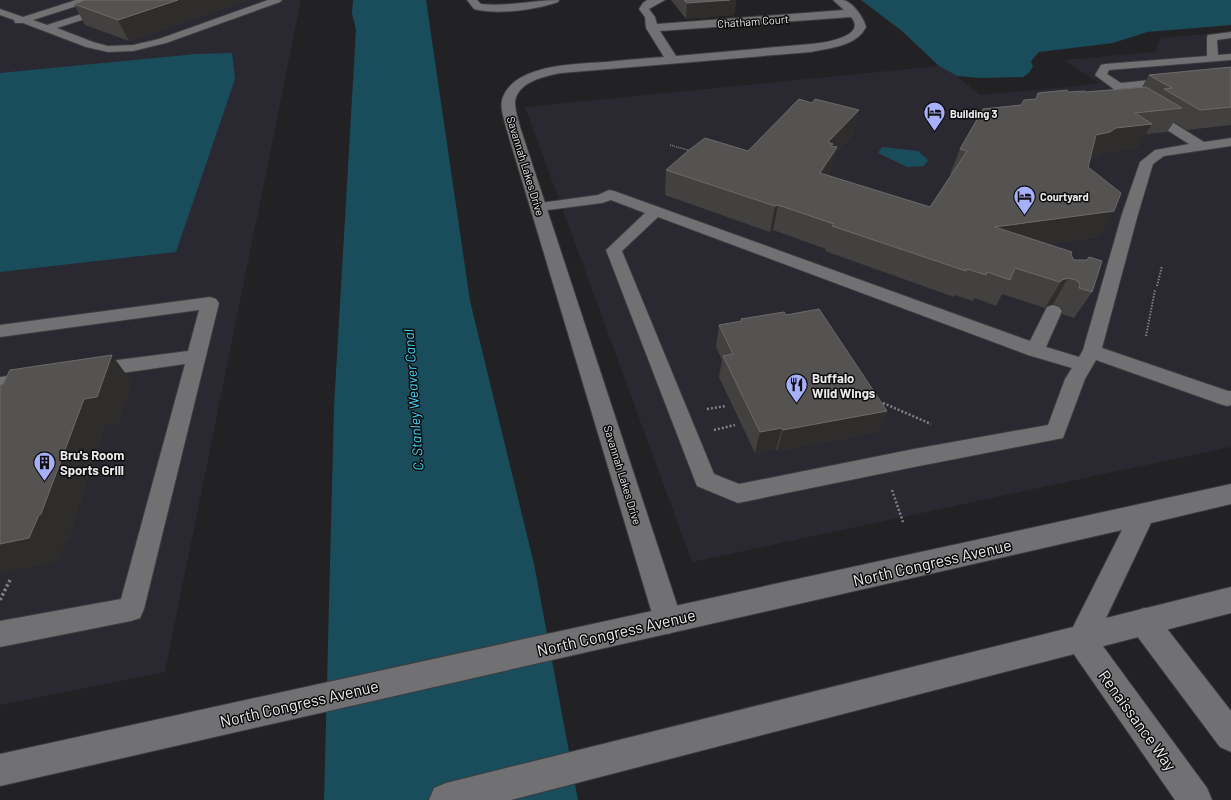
<svg xmlns="http://www.w3.org/2000/svg" width="1231" height="800" font-family="Barlow,sans-serif">
  <rect width="100%" height="100%" fill="#222224"/>
  <g fill="#2a2931">
    <path d="M0,0h301l-136,672 -165,33z"/>
    <path d="M1231,32v415l-539,115 -167,-455 414,-41 18,10 23,19 97,-9 22,-3 -35,-23 91,-8 5,-14z"/>
  </g>
  <g fill="#194d5b">
    <path d="M353,0h73l44,301 64,263 44,236h-254l10,-393 22,-377 -4,-17z"/>
    <path d="M861,0h370v25l-84,7 -34,11 -74,9 -8,9 2,6 -4,6 -6,4 -42,1 -24,-2 -18,-10 -37,-35z"/>
    <path d="M232,53l3,26 -59,173 -176,20v-199l196,-19z"/>
    <path d="M882,147l36,4 10,9 -4,6 -17,1 -29,-14z"/>
  </g>
  <g fill="none" stroke-linecap="round" stroke-linejoin="round">
    <defs>
      <g id="lane">
        <path d="M76,0h15l-2,2 -56,18 14,5 78,-25h15l-2,2 -81,26 36,14 15,4 25,-1 26,-6 109,-39h14l-2,2 -114,41 -33,8 -25,1 -22,-5 -63,-24h-8l-1,-3 -14,-5v-6l23,8z"/>
        <path d="M1231,32v6l-14,2 1,15 13,-1v6l-122,10 -2,4 14,9 49,-5 4,2 2,2 -2,2 -55,7 -4,-1 -20,-15 6,-10 4,-1 102,-8v-19l1,-2z"/>
        <path d="M1149,109l4,1 51,32 27,-4v8l-67,10 -11,8 -15,50 -36,134 126,43h3v14l-4,1 -7,-2 -124,-44 -11,19 -22,59 -149,29 -176,36 -41,-17 -91,-236 39,-37 -34,-13 -9,3 -62,8 -5,-1 -2,-3 2,-3 5,-1 58,-8 11,-5 5,1 416,150 17,-34 6,-2 6,2 3,4 -16,36 33,10 4,-7 39,-136 18,-52 15,-12 34,-6 -44,-28 -2,-3 2,-3zM658,217l370,138 44,13 -7,11 -17,46 -134,24 -175,35 -25,-10 -92,-223z"/>
        <path d="M210,297l6,2 3,4 -75,306 -4,9 -9,3 -131,26v-26l121,-22 64,-235 -91,13 -7,-2 -3,-5 3,-5 7,-2 94,-12 11,-41 -199,27v-12z"/>
        <path d="M30,373l7,2 3,5 -3,5 -37,6v-14z"/>
      </g>
      <g id="street">
        <path d="M467,0h10l4,4c26,3 52,-4 78,-4l-1,2c-22,8 -61,13 -84,7z"/>
        <path d="M647,0h18l-16,9 6,8 2,7 187,-14 -11,-10c3,0 7,0 10,0 10,2 21,18 23,27 -9,19 -36,21 -55,25l-250,21c-16,3 -44,9 -46,29 0,8 3,17 5,25l162,493 -4,10 -10,4 -10,-4 -4,-10 -148,-493c-2,-9 -7,-21 -3,-30 13,-33 73,-33 103,-35 20,-2 39,-4 58,-5l-18,-29 -1,-11 -6,-8 4,-6zM851,17c17,20 -28,26 -40,27l-135,12 -16,-25z"/>
        <path d="M1144,608l10,4 77,99v41l-11,-5 -86,-115 -4,-10 4,-10z"/>
        <path d="M1081,626l10,4 116,158 5,12h-37l-104,-150 -4,-10 4,-10z"/>
      </g>
      <path id="secondary" d="M1231,484v20l-80,19 -45,95 125,-31v26l-139,36 -11,5 -3,-1 -567,147h-82l5,-12 12,-5 627,-156 49,-97 -1122,256v-32z"/>
    </defs>
    <use href="#lane" stroke="#3d3c3f" stroke-width="2"/>
    <use href="#street" stroke="#3d3c3f" stroke-width="2"/>
    <use href="#secondary" stroke="#3d3c3f" stroke-width="2"/>
    <path stroke="#818082" stroke-width="1.5" stroke-dasharray="1 1" stroke-linecap="butt" d="M670,145l21,6"/>
    <g stroke="#818082" stroke-width="2" stroke-dasharray="1.5 1.5" stroke-linecap="butt">
      <path d="M1157,286l5,-20"/>
      <path d="M1146,336l9,-46"/>
    </g>
    <g stroke="#818082" stroke-width="2.5" stroke-dasharray="2 2" stroke-linecap="butt">
      <path d="M883,403l48,21"/>
      <path d="M707,409l19,-3"/>
      <path d="M714,430l21,-5"/>
      <path d="M892,490l11,32"/>
    </g>
    <path stroke="#818082" stroke-width="3.5" stroke-dasharray="2.5 2.5" stroke-linecap="butt" d="M0,600l10,-20"/>
    <use href="#lane" fill="#717174" fill-rule="evenodd"/>
    <use href="#street" fill="#717174" fill-rule="evenodd"/>
    <use href="#secondary" fill="#717174" fill-rule="evenodd"/>
  </g>
  <g fill="#43413f">
    <path d="M247,0l-118,41 -44,-16 -11,-21z"/>
    <path d="M671,0h65l-2,15 -48,4z"/>
    <path d="M1231,67v58l-44,5 -13,-8 -7,10 -22,2 -8,14 -34,4 -6,5 -7,1 -2,9 26,44 -16,26 -50,7 23,11 21,37 -18,26 -12,-4 1,-4 -4,-4 -6,-2 -6,2 -2,2 -43,-14 -6,12 -21,-8 -2,3 -18,-6 -1,2 -129,-46 1,-2 -53,-19 -3,2 -105,-37 1,-25 82,-19 105,-17 -18,19 -5,19 -2,3 102,32 22,-33h-2l10,-25 61,-44 14,-6 34,-7h17l56,-5 7,-12z"/>
    <path d="M786,315l101,96 -10,21 -100,19 -1,-2 -21,4 -36,-76 3,-17 -6,-13 3,-22 21,-3 1,-3z"/>
  </g>
  <g fill="#2e2d2c">
    <path d="M178,0h69l-118,41 -11,-21z"/>
    <path d="M730,0h6l-2,15 -48,4 1,-16z"/>
    <path d="M859,110l-6,24 -18,19 -5,19 -16,26 14,-56z"/>
    <path d="M1152,124l-15,24 -34,4 -6,5 -14,2 13,-24 20,-7z"/>
    <path d="M778,205l-5,25 -3,2 5,-26z"/>
    <path d="M1114,211l-16,26 -115,16 12,-26z"/>
    <path d="M1068,278l-15,26 -6,2 -2,2 17,-28z"/>
    <path d="M112,355l20,27 -13,42 -13,1 -37,114h-2l-9,23 -58,11v-29l84,-145z"/>
    <path d="M887,411l-10,21 -100,19 6,-21z"/>
    <path d="M782,428l-6,21 -21,4 5,-21z"/>
  </g>
  <g fill="#555352" stroke="#6c6b6a">
    <path d="M85,0h93l-60,20 -44,-16z"/>
    <path d="M684,0h46l-43,3z"/>
    <path d="M1231,67v40l-31,3 -36,-21 8,-1 -23,-13z"/>
    <path d="M1146,87l36,21 -47,5 17,11 -36,4 -6,4 -14,3 -8,32 33,26 -7,18 -119,16 77,25 -1,3 3,5h13l2,-3 13,4 -10,31 -13,-4 1,-4 -4,-4 -8,-2 -6,2 -2,2 -45,-14 -5,12 -23,-8 -1,3 -19,-6 -1,2 -134,-45 2,-2 -56,-19 -3,1 -109,-36 23,-20 16,-12 43,13 51,-52 13,4 3,-4 44,11 -31,32 5,2 -2,2 6,1 -17,26 110,34 37,-56 -7,-2 23,-40 38,-4 3,-5 12,-1 2,-6 29,-3 2,2 15,-1 2,1z"/>
    <path d="M819,309l68,102 -104,19 -1,-2 -22,4 -37,-76 10,-2 -14,-29 23,-4 -1,-2 43,-7 2,3z"/>
    <path d="M112,355l-15,42 -13,2 -43,115 -2,1 -10,23 -29,6v-159l3,-1 7,-14z"/>
  </g>
  <defs>
    <symbol id="hotel-pin" viewBox="-11 -11 22 30"><path d="M0 17L-7.5 6A9.5 9.5 0 1 1 7.5 6Z" fill="#a8b0fc" stroke="#0c0c0d"/><path d="M-6-4.5h1.5V1H6V5H4.5V3h-9V5H-6ZM-4 0a1.8 1.8 0 1 1 3.6 0ZM.5 0V-2.5h3Q6-2.5 6 0Z" fill="#111"/></symbol>
    <symbol id="restaurant-pin" viewBox="-11 -11 22 30"><path d="M0 17L-7.5 6A9.5 9.5 0 1 1 7.5 6Z" fill="#a8b0fc" stroke="#0c0c0d"/><path d="M-5-6h1v4h1v-4h1v4h1v-4h1v5L-1.5 .5V6h-2V.5L-5-1ZM5-6V6H3V1.5H1.5Q1.5-4 5-6Z" fill="#111"/></symbol>
    <symbol id="building-pin" viewBox="-11 -11 22 30"><path d="M0 17L-7.5 6A9.5 9.5 0 1 1 7.5 6Z" fill="#a8b0fc" stroke="#0c0c0d"/><path d="M-4-6H4V6H1V3H-1V6H-4ZM-2.5-4.3h1.7v1.8h-1.7ZM.8-4.3h1.7v1.8H.8ZM-2.5-1h1.7V.8h-1.7ZM.8-1h1.7V.8H.8Z" fill="#111"/></symbol>
  </defs>
  <g fill-rule="evenodd">
    <use href="#hotel-pin" x="922" y="100" width="25" height="34"/>
    <use href="#hotel-pin" x="1012" y="184" width="25" height="34"/>
    <use href="#restaurant-pin" x="784" y="372" width="25" height="34"/>
    <use href="#building-pin" x="32" y="450" width="25" height="34"/>
  </g>
  <g text-anchor="middle" dominant-baseline="central" stroke-width="3" stroke-linejoin="round" paint-order="stroke">
    <g font-size="11" fill="#ebeaec" stroke="#0c0c0d">
      <text transform="translate(753 21) rotate(-4)">Chatham Court</text>
      <text transform="translate(526 166) rotate(73)">Savannah Lakes Drive</text>
      <text transform="translate(623 475) rotate(73)">Savannah Lakes Drive</text>
    </g>
    <g font-size="11" font-weight="bold" fill="#ebeaec" stroke="#0c0c0d" text-anchor="start">
      <text x="950" y="113">Building 3</text>
      <text x="1040" y="196">Courtyard</text>
    </g>
    <g font-size="13" font-weight="bold" fill="#ebeaec" stroke="#0c0c0d" text-anchor="start">
      <text x="812" y="378">Buffalo<tspan x="812" dy="15">Wild Wings</tspan></text>
      <text x="60" y="455">Bru's Room<tspan x="60" dy="15">Sports Grill</tspan></text>
    </g>
    <g font-size="14" font-style="italic" fill="#46d4f9" stroke="#0c0c0d">
      <text transform="translate(413 400) rotate(-94)">C. Stanley Weaver Canal</text>
    </g>
    <g font-size="16" fill="#ebeaec" stroke="#0c0c0d">
      <text transform="translate(932 562) rotate(-13)">North Congress Avenue</text>
      <text transform="translate(616 632) rotate(-13)">North Congress Avenue</text>
      <text transform="translate(299 703) rotate(-13)">North Congress Avenue</text>
      <text transform="translate(1138 720) rotate(54)">Renaissance Way</text>
    </g>
  </g>
</svg>
